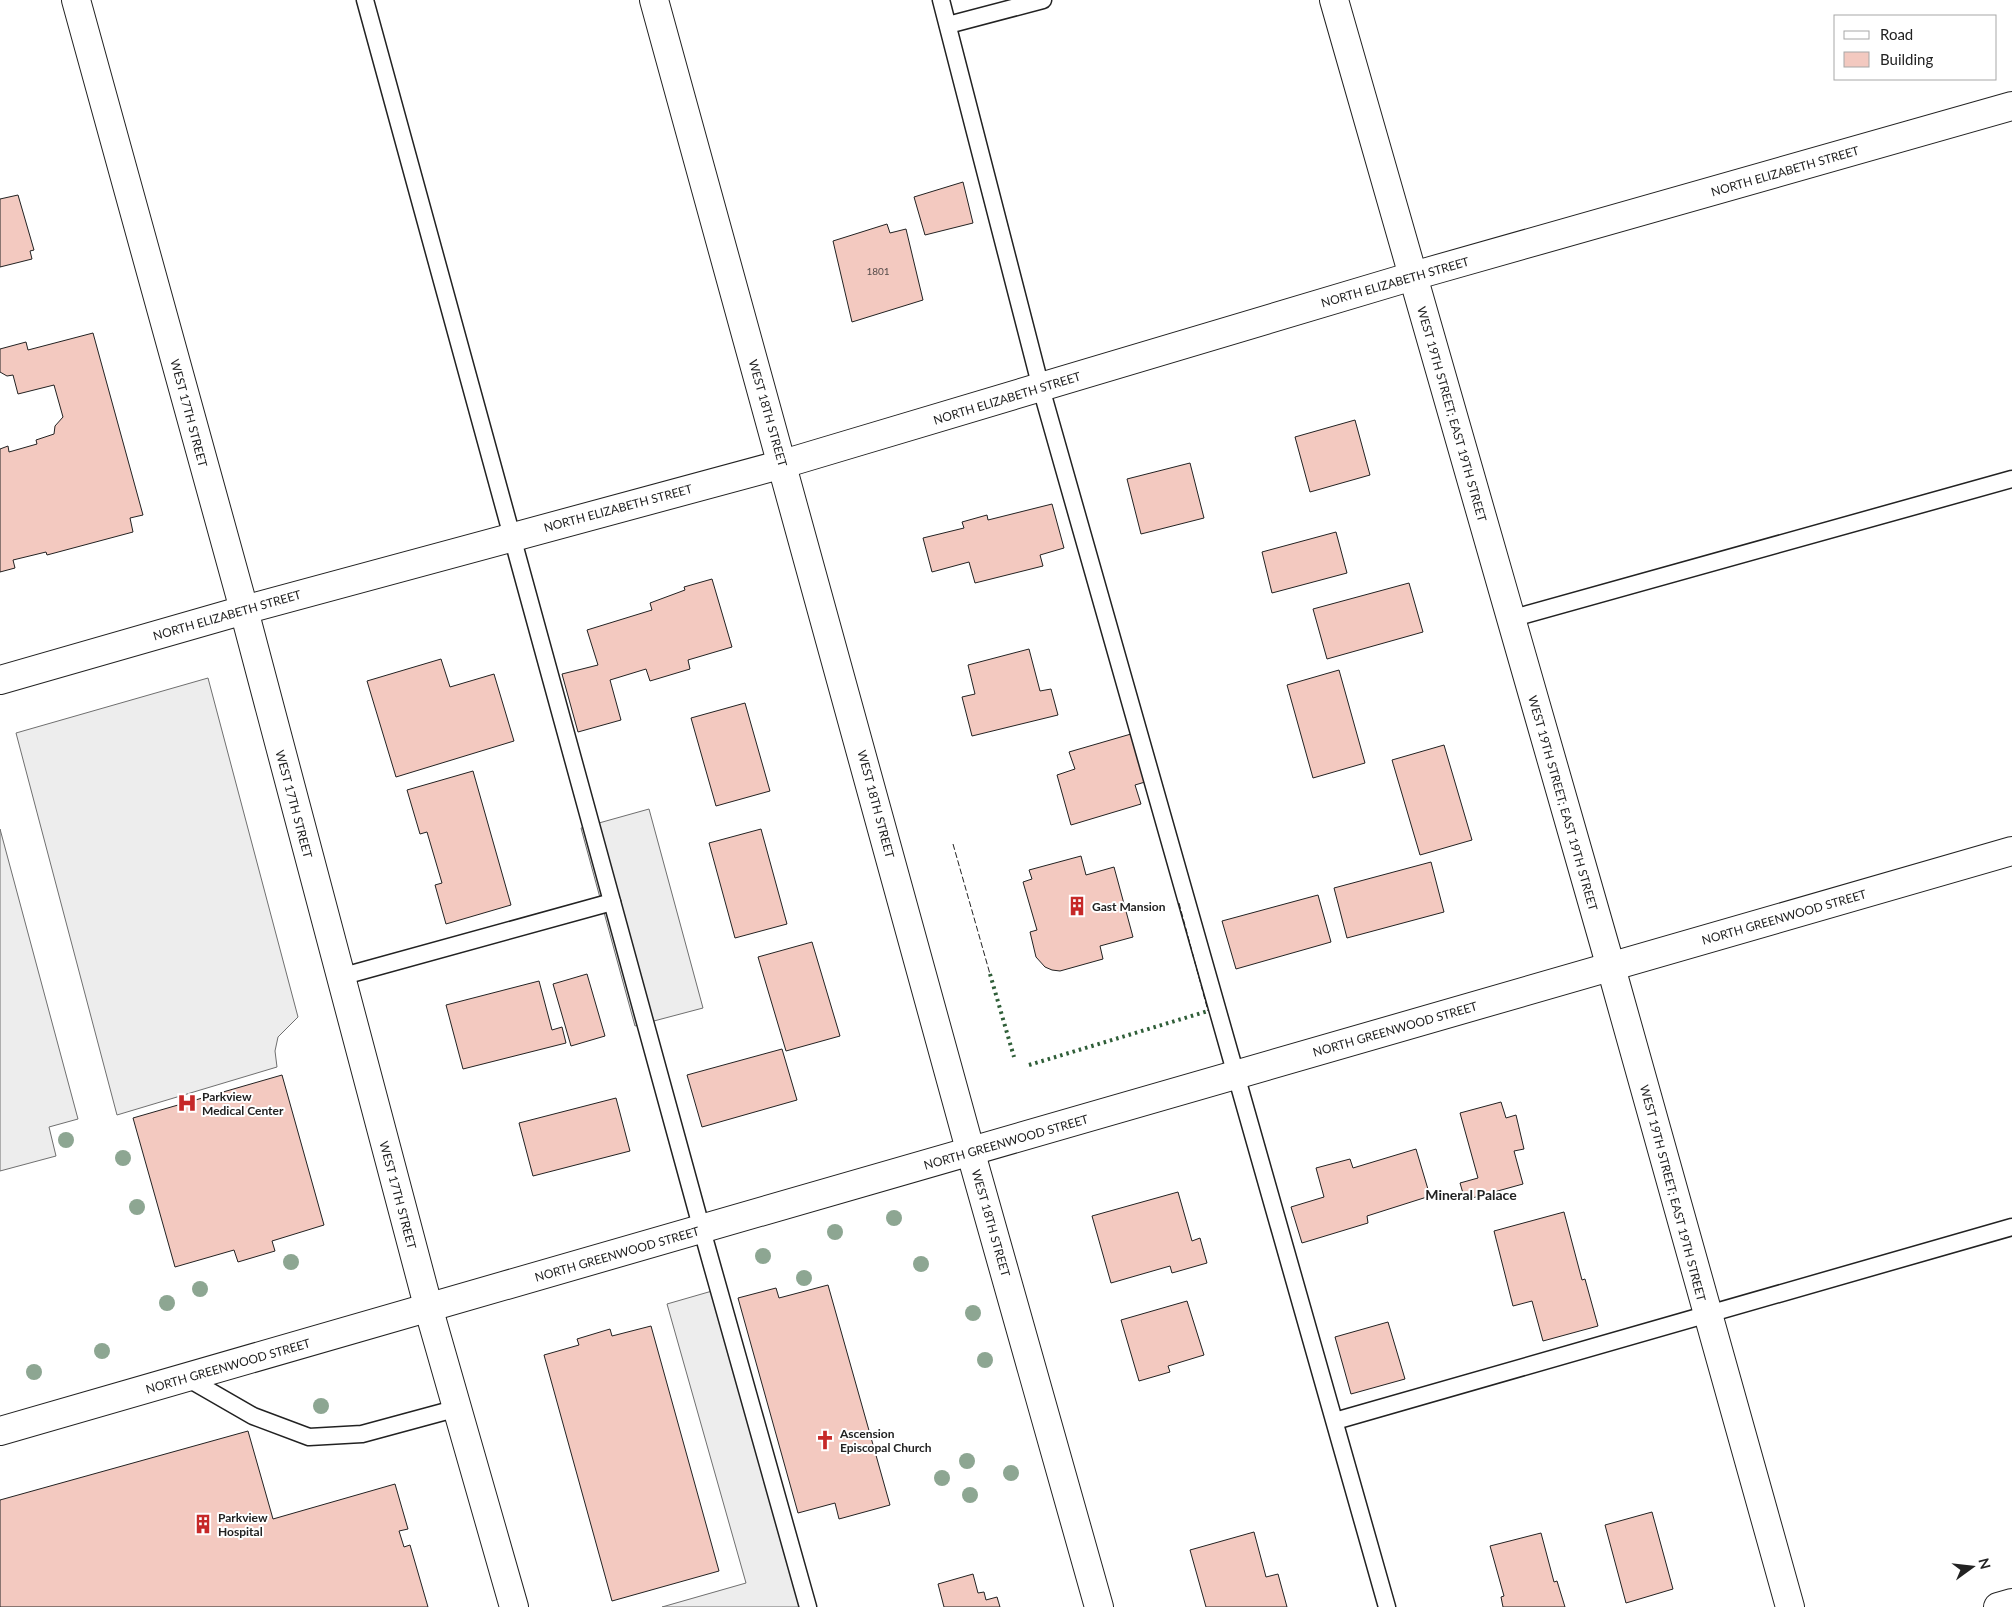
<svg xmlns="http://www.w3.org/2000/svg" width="2012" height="1607" font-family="Lato,sans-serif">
  <rect width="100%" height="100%" fill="#fff"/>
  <g fill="#ededed" stroke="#6f6f6f">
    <path d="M208,678l90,339 -20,20 -3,14 2,16 -160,48 -101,-382z"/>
    <path d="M649,809l54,199 -68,18 -54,-198z"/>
    <path d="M0,829l78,290 -29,8 7,29 -56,15z"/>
    <path d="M719,1289l89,318h-146l84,-24 -79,-279z"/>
  </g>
  <g fill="#f3c9c0" stroke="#222">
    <path d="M963,182l10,41 -48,12 -11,-38z"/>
    <path d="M18,195l16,55 -4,1 2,8 -32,8v-68z"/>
    <path d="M887,224l3,9 16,-4 17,71 -71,22 -19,-81z"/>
    <path d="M93,333l50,182 -13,3 3,14 -86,23 -1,-3 -33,8 2,8 -15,4v-123l8,-3 1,6 28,-8 -1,-4 18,-6 1,-8 8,-9 -9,-32 -36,9 -5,-19 -6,1 -7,-4v-23l26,-7 2,8z"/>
    <path d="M1355,420l15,55 -60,17 -15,-55z"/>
    <path d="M1190,463l14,55 -63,16 -14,-55z"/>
    <path d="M1052,504l12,44 -24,7 3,11 -68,17 -6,-21 -37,10 -9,-34 41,-10 -2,-6 25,-7 1,5z"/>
    <path d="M1336,532l11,41 -75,20 -10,-41z"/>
    <path d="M712,579l20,68 -44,13 2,9 -40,12 -4,-12 -36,11 11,40 -43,12 -16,-58 36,-9 -11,-35 65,-20 -2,-7 35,-13 -1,-3z"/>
    <path d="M1409,583l14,49 -96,27 -14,-50z"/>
    <path d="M1029,649l11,42 11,-2 7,26 -86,21 -10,-39 13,-3 -7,-29z"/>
    <path d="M441,659l9,28 44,-13 20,67 -118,36 -29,-96z"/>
    <path d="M1339,670l26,93 -52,15 -26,-93z"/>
    <path d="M745,703l25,88 -54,15 -25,-88z"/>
    <path d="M1131,734l14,48 -10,3 6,19 -70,21 -14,-50 18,-6 -6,-17z"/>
    <path d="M1444,745l28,95 -52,15 -28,-95z"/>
    <path d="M473,771l38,134 -65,19 -11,-39 7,-2 -15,-51 -7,2 -13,-44z"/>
    <path d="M761,829l26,95 -52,14 -26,-95z"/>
    <path d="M1081,856l5,19 28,-8 19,70 -33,9 3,13 -43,12 -8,-1 -7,-3 -9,-10 -6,-25 7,-2 -14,-48 9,-3 -3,-9z"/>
    <path d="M1431,862l13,50 -97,26 -13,-50z"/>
    <path d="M1318,895l13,47 -95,27 -14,-48z"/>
    <path d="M812,942l28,94 -54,15 -28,-94z"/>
    <path d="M587,974l18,62 -34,10 -18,-62z"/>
    <path d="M539,981l13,49 10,-3 4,16 -103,26 -17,-64z"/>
    <path d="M782,1049l15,51 -95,27 -15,-52z"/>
    <path d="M282,1075l42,150 -52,16 3,10 -37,11 -4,-12 -59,17 -42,-149z"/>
    <path d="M616,1098l14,53 -97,25 -14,-53z"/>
    <path d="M1501,1102l5,16 10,-3 8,34 -10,2 9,33 -58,16 -5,-17 18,-5 -18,-65z"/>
    <path d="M1416,1149l14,47 -63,20 1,7 -66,20 -11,-36 33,-10 -8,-29 34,-9 3,9z"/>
    <path d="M1178,1192l14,49 8,-3 7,25 -35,10 -2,-7 -59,17 -19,-67z"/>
    <path d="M1564,1212l18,68 3,-1 13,47 -55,15 -11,-40 -19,5 -19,-75z"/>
    <path d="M828,1285l62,220 -51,14 -4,-16 -37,10 -60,-215 38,-10 3,10z"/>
    <path d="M1187,1301l17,54 -36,11 2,6 -31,9 -18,-61z"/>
    <path d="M1388,1322l17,57 -54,15 -16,-57z"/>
    <path d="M651,1326l68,245 -107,30 -68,-246 35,-10 -2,-6 33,-10 2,7z"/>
    <path d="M248,1431l25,88 122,-35 13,45 -9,2 5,16 6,-2 18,62h-428v-107z"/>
    <path d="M1652,1512l21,77 -47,14 -21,-78z"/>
    <path d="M1254,1532l12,45 12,-3 9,33h-81l-16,-57z"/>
    <path d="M1541,1533l13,49 3,-1 8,26h-62l-2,-10 3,-1 -14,-50z"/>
    <path d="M973,1574l5,19 6,-1 2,8 11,-3 3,10h-56l-6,-23z"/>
  </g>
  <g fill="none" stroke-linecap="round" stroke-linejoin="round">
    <defs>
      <g id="service">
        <path d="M365,0l337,1230 106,377"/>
        <path d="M941,0l100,388 346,1219"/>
        <path d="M948,25l95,-25"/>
        <path d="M1510,619l502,-140"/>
        <path d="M340,977l272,-75"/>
        <path d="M187,1378l66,38 56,21 53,-3 96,-26"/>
        <path d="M1335,1421l677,-194"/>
      </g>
      <g id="minor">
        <path d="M654,0l320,1164 125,443"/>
        <path d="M1334,0l280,978 176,629"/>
      </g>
      <g id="tertiary">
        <path d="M76,0l164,595 191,722 83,290"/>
        <path d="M1998,1607l14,-4"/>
      </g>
      <g id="secondary">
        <path d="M0,680l244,-70 539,-146 630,-188 599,-170"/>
        <path d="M0,1431l2012,-580"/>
      </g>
    </defs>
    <use href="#service" stroke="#222" stroke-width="19"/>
    <use href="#minor" stroke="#222" stroke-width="30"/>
    <use href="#tertiary" stroke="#222" stroke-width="30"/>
    <use href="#secondary" stroke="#222" stroke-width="30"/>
    <use href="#service" stroke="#fff" stroke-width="16"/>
    <use href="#minor" stroke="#fff" stroke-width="28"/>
    <use href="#tertiary" stroke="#fff" stroke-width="28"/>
    <use href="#secondary" stroke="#fff" stroke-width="28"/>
    <g stroke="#2f5e38" stroke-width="4" stroke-dasharray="2.5 4" stroke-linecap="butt">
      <path d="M990,974l24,83"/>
      <path d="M1029,1065l179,-54"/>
    </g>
    <g stroke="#222" stroke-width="1" stroke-dasharray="6 2.5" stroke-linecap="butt">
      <path d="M953,844l37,130"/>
      <path d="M1179,903l29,108"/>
    </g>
  </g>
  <g fill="#8da692">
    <circle cx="66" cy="1140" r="8"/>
    <circle cx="123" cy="1158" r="8"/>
    <circle cx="137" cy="1207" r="8"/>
    <circle cx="894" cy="1218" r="8"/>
    <circle cx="835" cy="1232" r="8"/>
    <circle cx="763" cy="1256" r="8"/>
    <circle cx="291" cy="1262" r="8"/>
    <circle cx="921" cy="1264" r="8"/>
    <circle cx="804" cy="1278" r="8"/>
    <circle cx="200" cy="1289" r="8"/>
    <circle cx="167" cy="1303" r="8"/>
    <circle cx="973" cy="1313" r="8"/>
    <circle cx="102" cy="1351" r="8"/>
    <circle cx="985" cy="1360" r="8"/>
    <circle cx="34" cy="1372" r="8"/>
    <circle cx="321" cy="1406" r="8"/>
    <circle cx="967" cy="1461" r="8"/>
    <circle cx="1011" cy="1473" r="8"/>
    <circle cx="942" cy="1478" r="8"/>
    <circle cx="970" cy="1495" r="8"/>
  </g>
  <defs>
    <symbol id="building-bare" viewBox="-9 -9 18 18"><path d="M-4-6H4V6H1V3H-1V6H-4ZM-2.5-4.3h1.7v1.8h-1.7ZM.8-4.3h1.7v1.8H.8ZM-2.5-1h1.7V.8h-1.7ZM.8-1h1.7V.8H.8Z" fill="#c62828" stroke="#fff" stroke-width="2.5" paint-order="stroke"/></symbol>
    <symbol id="hospital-bare" viewBox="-9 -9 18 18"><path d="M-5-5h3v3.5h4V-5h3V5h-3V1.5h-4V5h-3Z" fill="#c62828" stroke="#fff" stroke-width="2.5" paint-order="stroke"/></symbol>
    <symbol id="church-bare" viewBox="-9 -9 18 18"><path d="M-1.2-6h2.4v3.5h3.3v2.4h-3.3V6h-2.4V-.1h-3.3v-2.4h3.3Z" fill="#c62828" stroke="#fff" stroke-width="2.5" paint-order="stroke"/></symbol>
  </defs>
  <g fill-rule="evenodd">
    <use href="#building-bare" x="1063" y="892" width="28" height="28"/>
    <use href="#hospital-bare" x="173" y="1089" width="28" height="28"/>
    <use href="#church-bare" x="811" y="1426" width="28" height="28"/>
    <use href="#building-bare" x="189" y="1510" width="28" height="28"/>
  </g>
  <g text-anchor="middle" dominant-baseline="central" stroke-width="4" stroke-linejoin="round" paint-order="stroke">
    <g font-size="10" fill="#564c4a">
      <text x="878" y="271">1801</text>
    </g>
    <g font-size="12" fill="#222" stroke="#fff">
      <text transform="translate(1785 171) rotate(-16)">NORTH ELIZABETH STREET</text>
      <text transform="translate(1395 282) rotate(-16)">NORTH ELIZABETH STREET</text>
      <text transform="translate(1007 398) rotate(-17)">NORTH ELIZABETH STREET</text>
      <text transform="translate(189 413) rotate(75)">WEST 17TH STREET</text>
      <text transform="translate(768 413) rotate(74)">WEST 18TH STREET</text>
      <text transform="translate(1452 414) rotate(74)">WEST 19TH STREET; EAST 19TH STREET</text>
      <text transform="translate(618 508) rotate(-15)">NORTH ELIZABETH STREET</text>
      <text transform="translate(227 615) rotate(-16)">NORTH ELIZABETH STREET</text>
      <text transform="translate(1563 803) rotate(74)">WEST 19TH STREET; EAST 19TH STREET</text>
      <text transform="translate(294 804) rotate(75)">WEST 17TH STREET</text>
      <text transform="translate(876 804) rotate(75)">WEST 18TH STREET</text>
      <text transform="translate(1784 917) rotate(-16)">NORTH GREENWOOD STREET</text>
      <text transform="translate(1395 1029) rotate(-16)">NORTH GREENWOOD STREET</text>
      <text transform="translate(1006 1142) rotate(-16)">NORTH GREENWOOD STREET</text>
      <text transform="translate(1673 1193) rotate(75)">WEST 19TH STREET; EAST 19TH STREET</text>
      <text transform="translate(398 1195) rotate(75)">WEST 17TH STREET</text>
      <text transform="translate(991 1223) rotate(74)">WEST 18TH STREET</text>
      <text transform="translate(617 1254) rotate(-16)">NORTH GREENWOOD STREET</text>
      <text transform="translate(228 1366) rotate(-16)">NORTH GREENWOOD STREET</text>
    </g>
    <g font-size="12" font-weight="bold" fill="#222" stroke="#fff" text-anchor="start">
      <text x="1092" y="906">Gast Mansion</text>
      <text x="202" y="1096">Parkview<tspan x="202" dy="14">Medical Center</tspan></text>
      <text x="840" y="1433">Ascension<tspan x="840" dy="14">Episcopal Church</tspan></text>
      <text x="218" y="1517">Parkview<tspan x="218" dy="14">Hospital</tspan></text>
    </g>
    <g font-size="14" font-weight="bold" fill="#222" stroke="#fff">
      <text x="1471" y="1194">Mineral Palace</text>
    </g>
  </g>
  <rect x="1834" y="15" width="162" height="65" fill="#ffffff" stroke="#a7a7a7"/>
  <rect x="1844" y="31" width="25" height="8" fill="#ffffff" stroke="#a7a7a7"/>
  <text x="1880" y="40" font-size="15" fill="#222222">Road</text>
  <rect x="1844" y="52" width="25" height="15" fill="#f3c9c0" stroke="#a7a7a7"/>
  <text x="1880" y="65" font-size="15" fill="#222222">Building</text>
  <g transform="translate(1972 1567) rotate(75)" stroke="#ffffff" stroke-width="4" paint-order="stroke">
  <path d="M0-4L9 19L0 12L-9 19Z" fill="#222222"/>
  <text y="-8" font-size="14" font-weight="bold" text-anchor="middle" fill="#222222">N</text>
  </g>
</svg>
